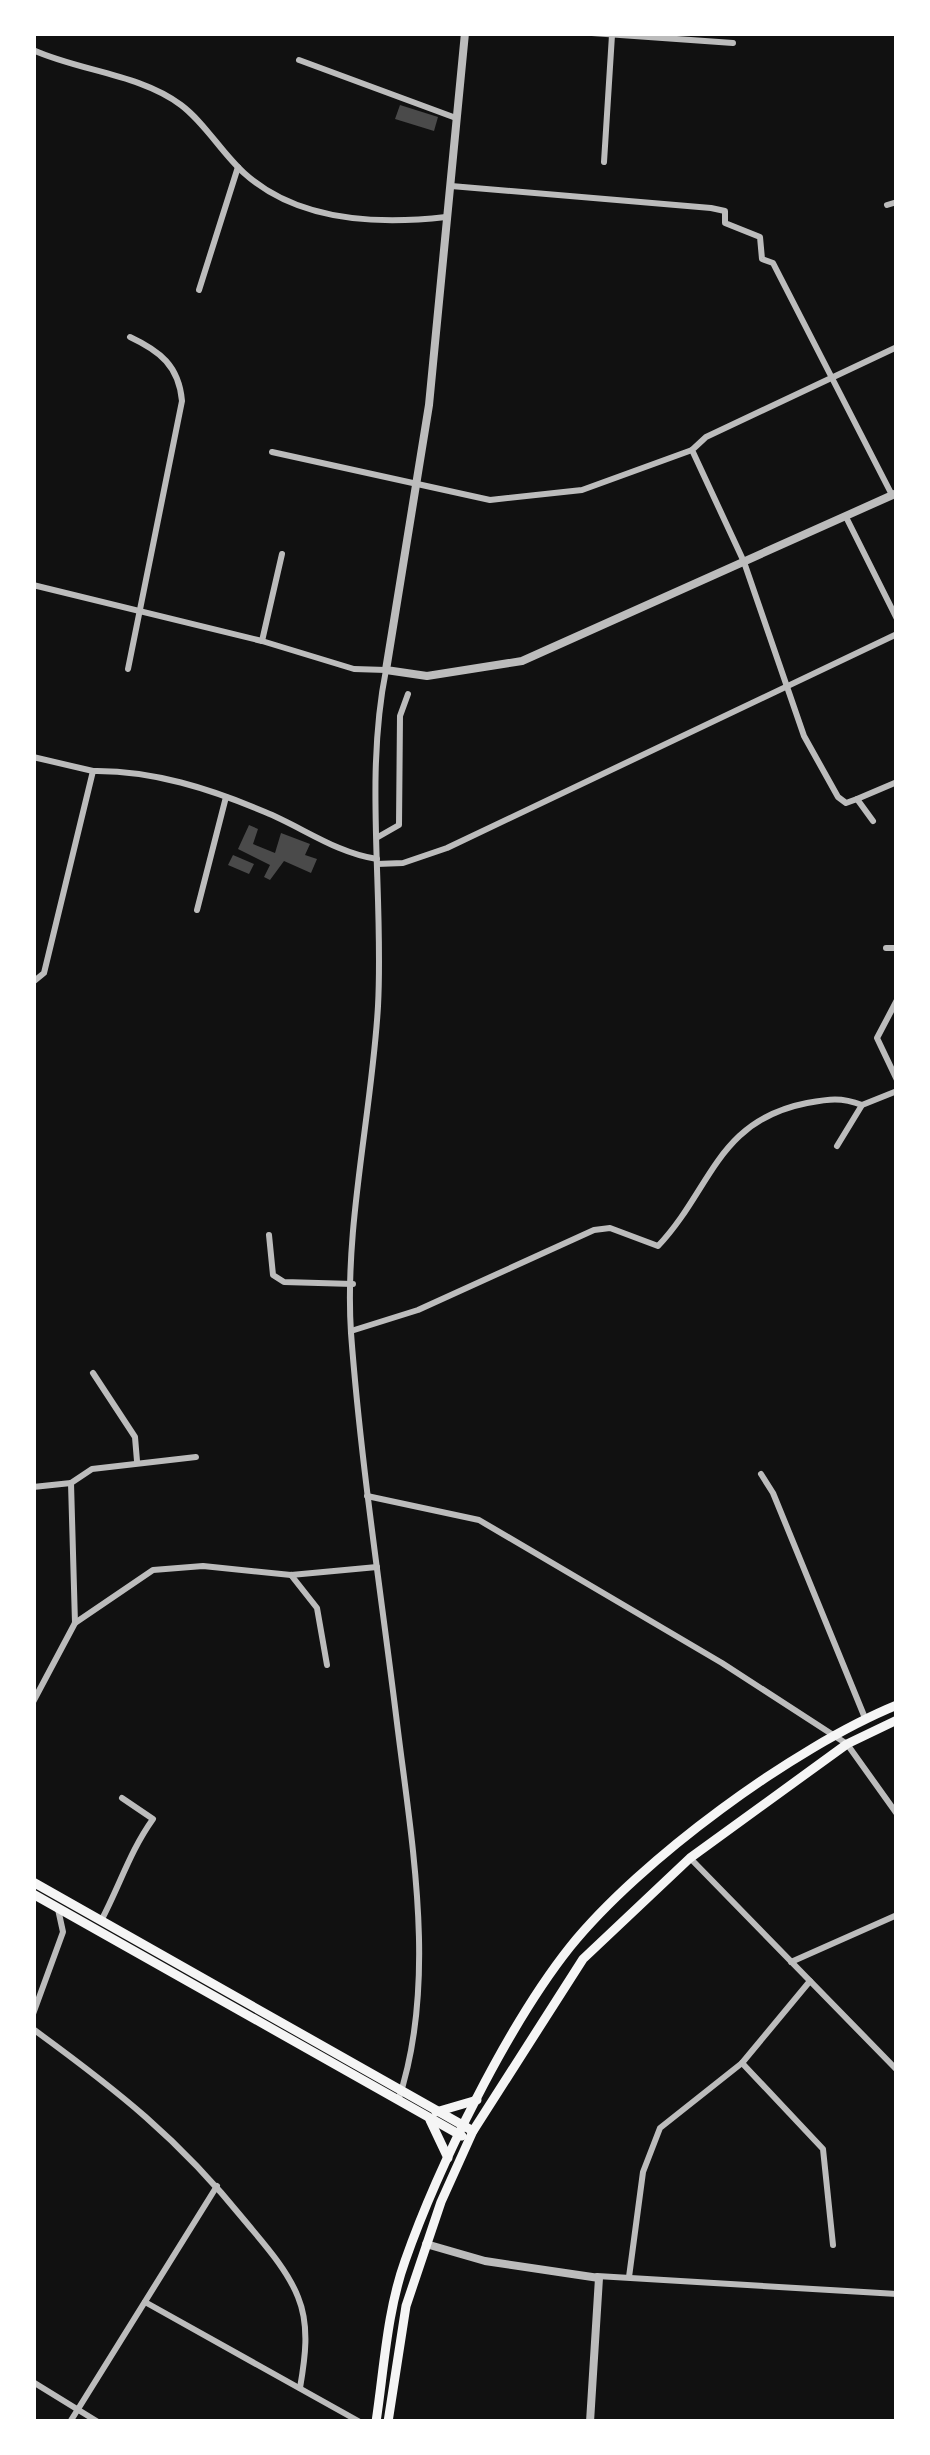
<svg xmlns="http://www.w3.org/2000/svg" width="930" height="2455" font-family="'PT Sans Narrow',sans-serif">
  <rect width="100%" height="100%" fill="#111"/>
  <g fill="#4a4a4a">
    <path d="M400,105l38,12 -4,14 -39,-12z"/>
    <path d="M249,825l9,4 -5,15 22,9 6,-20 29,11 -5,11 12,4 -6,14 -27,-12 -14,19 -6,-3 6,-12 -32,-16z"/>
    <path d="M233,855l21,9 -5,10 -21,-9z"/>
  </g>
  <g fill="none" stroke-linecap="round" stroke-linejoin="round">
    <g stroke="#bcbcbc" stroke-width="6">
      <path d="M592,33l141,10"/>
      <path d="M33,50c46,21 107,24 148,55 24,18 40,47 63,68 54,49 133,52 202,44"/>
      <path d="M299,60l157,58"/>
      <path d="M604,162l8,-127"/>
      <path d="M451,186l260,22 14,3v12l35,14 2,22 11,4 119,232"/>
      <path d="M887,205l10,-3"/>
      <path d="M199,290l39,-123"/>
      <path d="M272,452l218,48 92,-10 110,-40"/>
      <path d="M846,517l51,102"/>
      <path d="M33,585l229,56 92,28 32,1c-22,109 -2,225 -8,336 -6,106 -34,221 -27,327 10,133 31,266 47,398 15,119 39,255 0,370"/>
      <path d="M262,641l20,-87"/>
      <path d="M128,669l54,-268c-3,-35 -22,-50 -52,-64"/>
      <path d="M33,757l60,14"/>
      <path d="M857,799l40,-17"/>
      <path d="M873,821l-16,-22 -11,4 -8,-6 -34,-61 -60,-174 -52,-112 14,-13 191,-90"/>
      <path d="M378,837l21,-12 1,-109 8,-22"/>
      <path d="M377,864l26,-1 44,-15 450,-214"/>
      <path d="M197,910l29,-113"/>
      <path d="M886,948h11"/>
      <path d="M33,982l11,-9 49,-202c59,-1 118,18 172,41 37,15 71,41 112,47"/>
      <path d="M897,1000l-20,38 20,42"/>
      <path d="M837,1146l25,-41 35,-14"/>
      <path d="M269,1235l4,40 11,7 69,2"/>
      <path d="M351,1331l67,-21 176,-80 16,-2 48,18c54,-57 58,-125 149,-143 22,-4 34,-6 55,2"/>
      <path d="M93,1373l42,64 2,24"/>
      <path d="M761,1474l12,19 92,225"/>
      <path d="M33,1487l38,-4"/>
      <path d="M367,1496l112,24 243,143 125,81 50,70"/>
      <path d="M291,1575l26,33 10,57"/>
      <path d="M75,1623l78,-53 50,-4 88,9 86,-8"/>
      <path d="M33,1702l42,-79 -4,-140 21,-14 104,-12"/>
      <path d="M690,1858l207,212"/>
      <path d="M101,1921c19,-36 29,-70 52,-102l-31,-21"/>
      <path d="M791,1962l106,-47"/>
      <path d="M33,2014l30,-82 -5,-23"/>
      <path d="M33,2029c85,62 145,109 212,192 19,23 42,48 53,76 12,29 7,62 2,91"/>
      <path d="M742,2063l81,86 10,96"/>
      <path d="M597,2276l300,18"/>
      <path d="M629,2277l14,-105 17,-44 82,-65 68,-82"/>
      <path d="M145,2302l215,120"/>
      <path d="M33,2382l65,40"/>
      <path d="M70,2422l147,-236"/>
    </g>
    <g stroke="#bcbcbc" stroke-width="8">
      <path d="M465,33l-36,372 -43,265 41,6 95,-15 375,-168"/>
      <path d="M426,2244l59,17 114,17 -9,144"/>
    </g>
    <g stroke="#f5f5f5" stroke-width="9">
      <path d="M33,1882l440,249"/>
      <path d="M33,1894l429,242"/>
    </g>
    <g stroke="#f5f5f5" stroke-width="9">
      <path d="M436,2112l41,-12"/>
      <path d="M430,2120l18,38"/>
      <path d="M376,2422c8,-53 11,-111 29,-161 33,-94 103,-236 165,-314 70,-87 224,-200 327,-242"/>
      <path d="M388,2422l18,-116 35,-104 32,-71 110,-172 107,-101 157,-114 50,-24"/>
    </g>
  </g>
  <rect width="930" height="2455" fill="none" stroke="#ffffff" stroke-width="72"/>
</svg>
